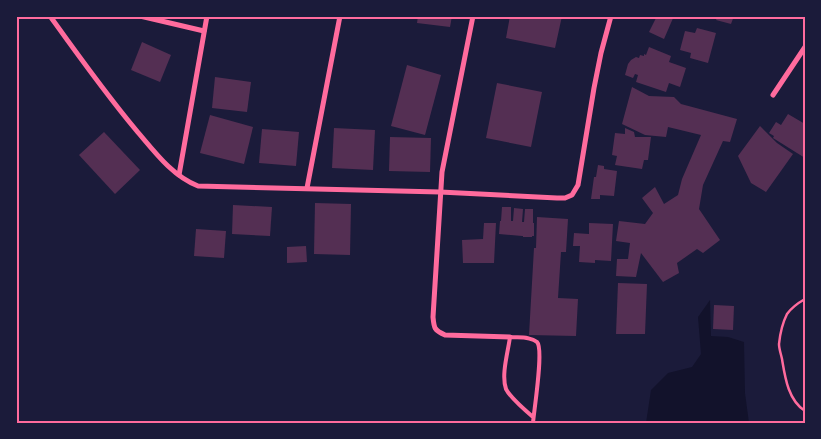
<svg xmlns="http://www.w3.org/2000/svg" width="821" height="439" font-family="Helvetica,sans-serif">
  <rect width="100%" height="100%" fill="#1b1b3a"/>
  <path fill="#12122b" d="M710,300l1,36 17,1 16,5 1,51 4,30h-103l5,-33 17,-17 24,-6 9,-13 -3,-37z"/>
  <g fill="#542f53">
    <path d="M418,16h34l-2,11 -33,-4z"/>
    <path d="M510,16h52l-7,32 -49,-10z"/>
    <path d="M657,16h17l-10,23 -15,-7z"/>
    <path d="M718,16h16l-3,8 -15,-4z"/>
    <path d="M697,28l19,5 -8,30 -18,-5 1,-5 -11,-3 5,-19 10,2z"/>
    <path d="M142,42l29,13 -11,27 -29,-12z"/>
    <path d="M649,47l22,9 -2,6 17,6 -6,19 -11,-4 -3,9 -30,-10 2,-7 -3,-1 -2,4 -8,-3 3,-11 3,-4 5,-3 3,1 1,-3 4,1v-2l2,1z"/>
    <path d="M407,65l34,10 -16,60 -34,-9z"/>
    <path d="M215,77l36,5 -4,30 -35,-4z"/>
    <path d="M497,83l45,9 -11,55 -45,-9z"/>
    <path d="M632,87l17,9 25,1 7,7 56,15 -7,23 -7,-1 -20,44 -4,24 21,31 -17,13 -6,-4 -20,14 2,10 -16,9 -22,-29 -5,24 -20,-1 1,-17h11l2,-16 -14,-2 3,-20 26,3 8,-11 -11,-15 13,-11 9,17 14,-9 4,-16 19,-44 -33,-8 -2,10 -21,-2 -23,-11z"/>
    <path d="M788,114l17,10v34l-32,-20 1,-2 -5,-3 7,-11 5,3z"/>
    <path d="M210,115l43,12 -9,37 -44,-11z"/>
    <path d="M760,126l17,17 16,11 -27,38 -15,-9 -13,-27z"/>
    <path d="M334,128l41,2 -2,40 -41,-2z"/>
    <path d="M625,128l9,4 1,5h16l-3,23h-4l-2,9 -27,-4 2,-9 -5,-1 3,-22 10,1z"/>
    <path d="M262,129l37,3 -3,34 -37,-3z"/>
    <path d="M104,132l36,38 -25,24 -36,-39z"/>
    <path d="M390,137l41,1 -1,34 -41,-1z"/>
    <path d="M598,165l6,1v3l13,2 -3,25 -14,-1v4h-9l3,-22h2z"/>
    <path d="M315,203l36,1 -1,51 -36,-1z"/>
    <path d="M233,205l39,2 -2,29 -38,-2z"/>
    <path d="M502,207h9v14h2l1,-13 9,1 -1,13h2l1,-13h8v14h1v13h-2v1h-9v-1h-1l-23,-2 1,-13h1z"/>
    <path d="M537,217l31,2 -2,33h-5l-3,46 20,1 -2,37 -47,-1 5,-87h2z"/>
    <path d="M484,223h12l-2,40h-31l-1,-23 21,-1z"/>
    <path d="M589,223l24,1 -2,37 -16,-1v3l-16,-1 1,-16h-7l1,-13 15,1z"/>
    <path d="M196,229l30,2 -2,27 -30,-2z"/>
    <path d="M306,246l1,16 -20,1v-16z"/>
    <path d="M618,283l29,1 -2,50h-29z"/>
    <path d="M714,305l20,1 -1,24 -20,-1z"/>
  </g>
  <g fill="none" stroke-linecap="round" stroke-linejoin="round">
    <path stroke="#ff6b9d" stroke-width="2.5" d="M805,299c-7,4 -13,8 -18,15 -4,8 -7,20 -8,30 0,5 2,10 3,15 3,18 6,41 23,52"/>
    <path stroke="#ff6b9d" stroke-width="4" d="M533,423c1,-13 11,-74 4,-81 -7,-6 -19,-4 -27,-5 -2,15 -9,38 -4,52 4,8 20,22 27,28"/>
    <g stroke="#ff6b9d" stroke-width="5">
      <path d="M50,16c28,39 55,77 86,114 18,21 36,46 62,56l242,6 117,6h8l7,-3 6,-10 16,-97 7,-35 10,-37"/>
      <path d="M140,16l64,15"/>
      <path d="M473,16l-31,156 -9,145c1,11 1,13 12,18l65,2"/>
      <path d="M773,95l32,-48"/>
      <path d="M179,175l28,-159"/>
      <path d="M307,188l33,-172"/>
    </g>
  </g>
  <rect width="821" height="439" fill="none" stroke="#1b1b3a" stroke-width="35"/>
  <rect x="18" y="18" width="786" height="404" fill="none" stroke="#ff6b9d" stroke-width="2"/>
</svg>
